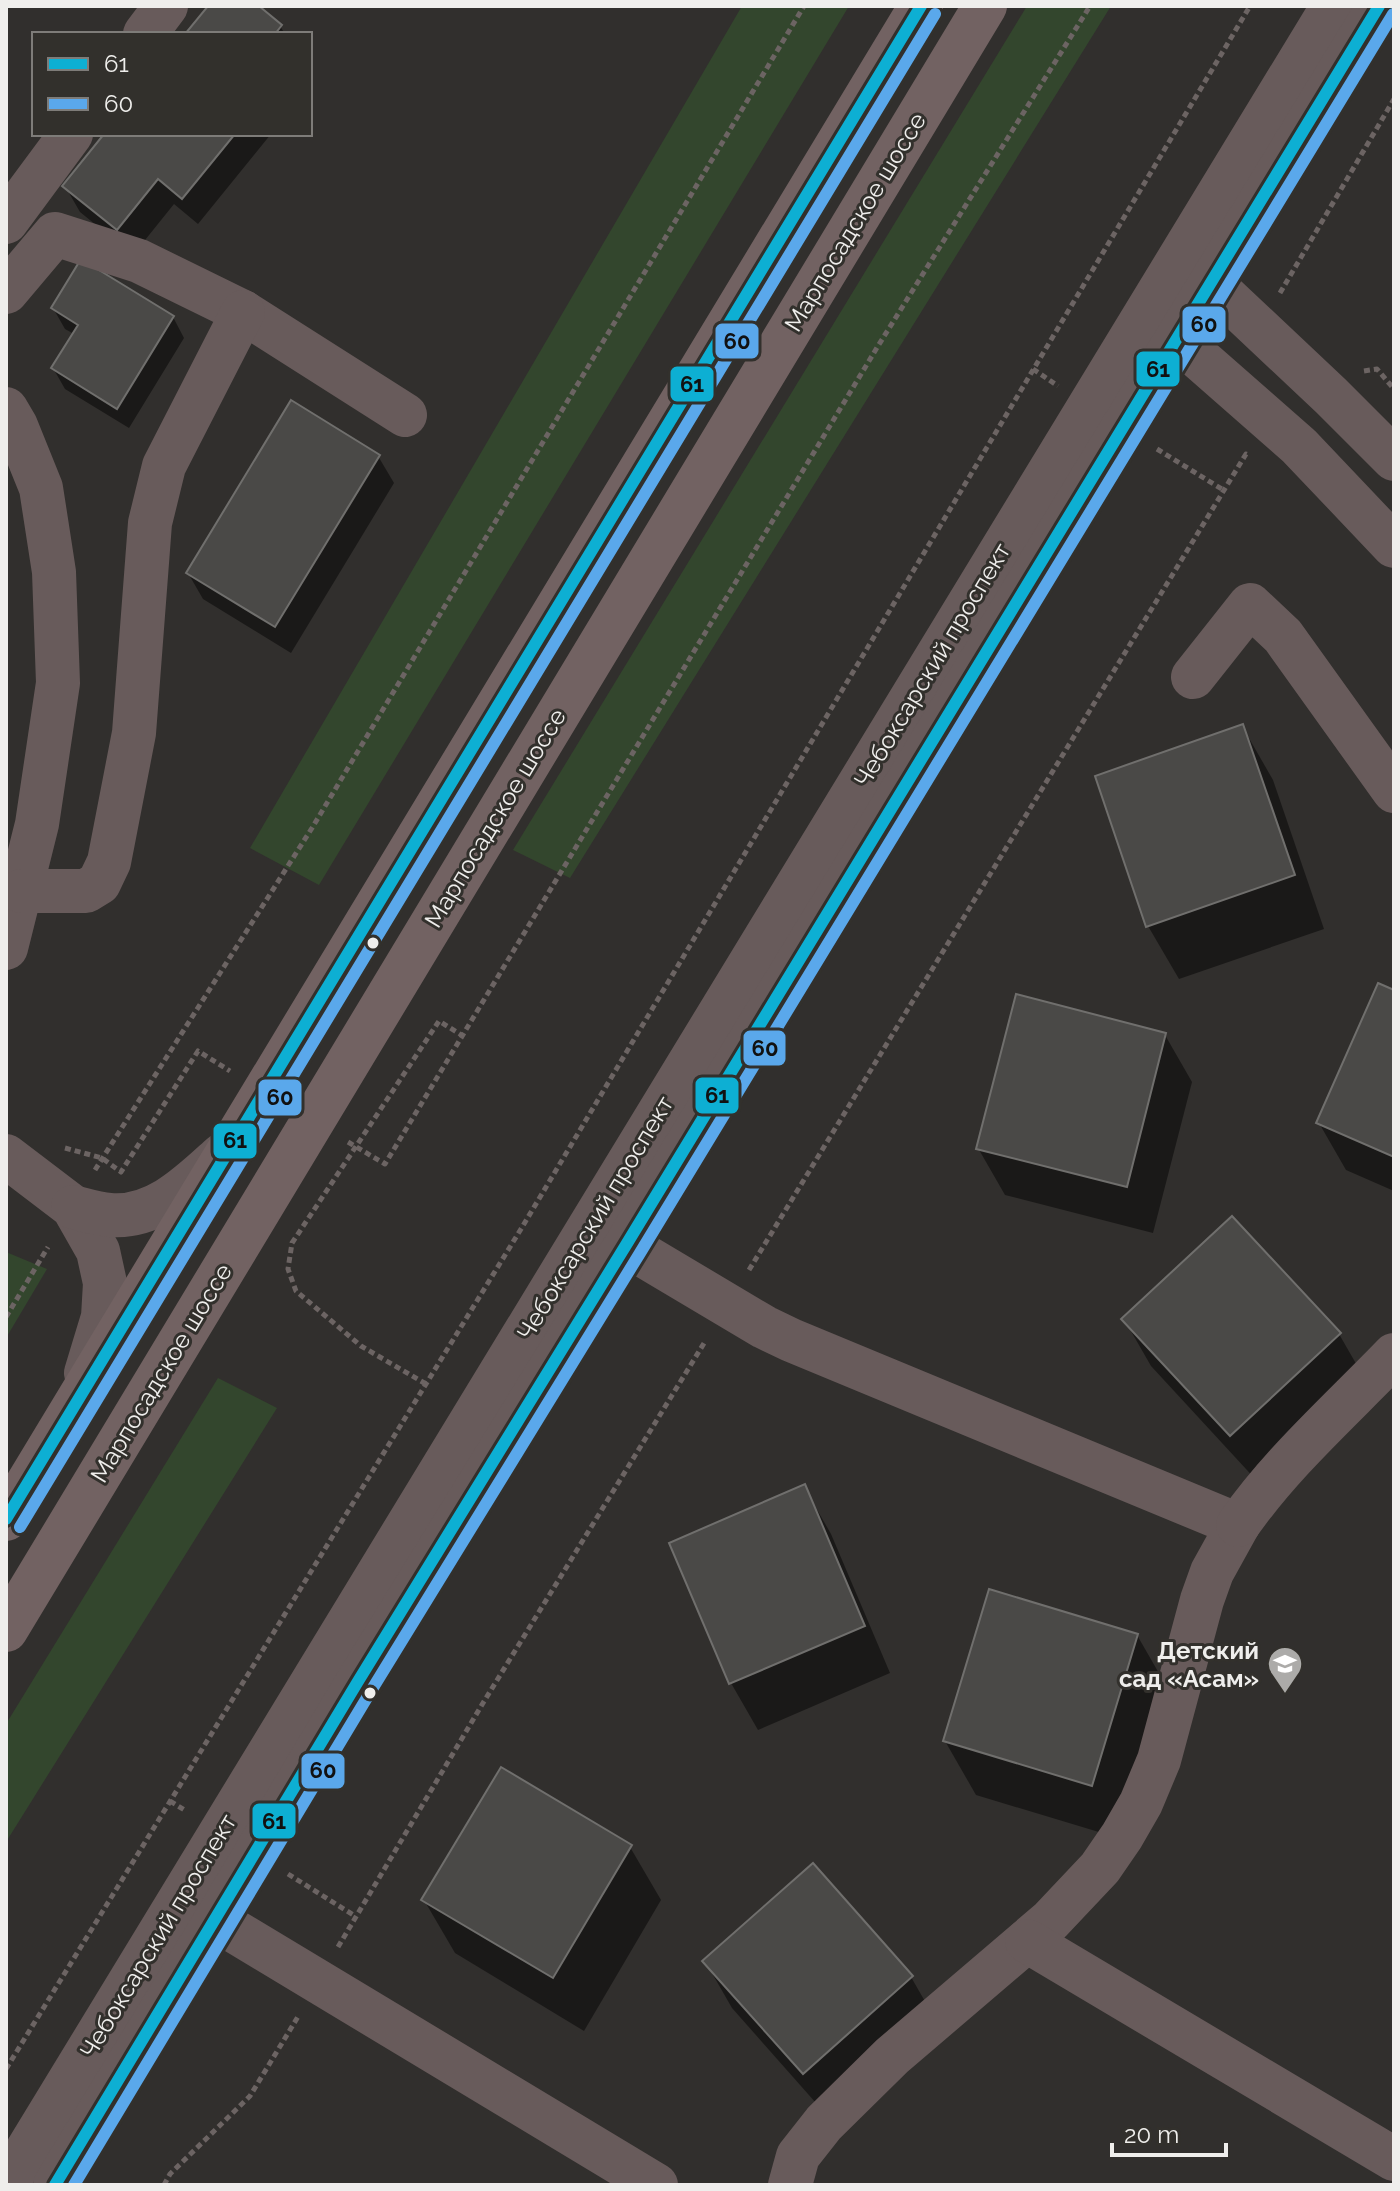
<svg xmlns="http://www.w3.org/2000/svg" width="1400" height="2191" font-family="Raleway,sans-serif">
  <rect width="100%" height="100%" fill="#312f2d"/>
  <g fill="#33462d">
    <path d="M742,6h107l-530,879 -69,-37z"/>
    <path d="M1027,6h84l-541,872 -57,-28z"/>
    <path d="M6,1252l41,17 -41,69z"/>
    <path d="M218,1378l59,30 -271,434v-118z"/>
  </g>
  <g fill="#0007">
    <path d="M210,6h46l24,20 5,8h-97z"/>
    <path d="M107,134h164l-73,90 -24,-20 -41,51 -53,-43 -15,-26z"/>
    <path d="M53,308l120,9 11,21 -55,90 -64,-39 -12,-21 21,-34 -9,-5z"/>
    <path d="M378,456l16,27 -103,170 -88,-54 -15,-26z"/>
    <path d="M1242,726l31,54 51,149 -145,50 -31,-53z"/>
    <path d="M1394,992v199l-48,-21 -27,-47z"/>
    <path d="M1165,1035l27,47 -39,151 -148,-38 -27,-47z"/>
    <path d="M1124,1319l215,15 27,47 -108,101 -107,-116z"/>
    <path d="M804,1487l27,47 59,139 -132,57 -27,-47z"/>
    <path d="M1137,1635l31,54 -46,150 -146,-44 -31,-54z"/>
    <path d="M630,1847l31,53 -77,131 -129,-78 -31,-53z"/>
    <path d="M705,1961l206,16 27,47 -107,96 -99,-112z"/>
  </g>
  <g fill="#4a4947" stroke="#706f6d" stroke-width="2">
    <path d="M208,6h51l23,19 -7,9h-90z"/>
    <path d="M104,134h131l-53,65 -24,-20 -41,51 -55,-44z"/>
    <path d="M81,259l93,57 -57,93 -66,-41 27,-43 -27,-17z"/>
    <path d="M291,400l89,55 -105,172 -89,-54z"/>
    <path d="M1243,724l52,151 -149,52 -51,-151z"/>
    <path d="M1378,983l16,7v167l-78,-34z"/>
    <path d="M1016,994l150,39 -39,154 -151,-38z"/>
    <path d="M1232,1216l109,117 -111,103 -109,-117z"/>
    <path d="M805,1484l60,142 -136,58 -60,-141z"/>
    <path d="M989,1589l149,45 -46,152 -149,-45z"/>
    <path d="M501,1767l131,78 -79,133 -132,-78z"/>
    <path d="M813,1863l100,113 -110,98 -101,-113z"/>
  </g>
  <g fill="none" stroke-linecap="round" stroke-linejoin="round">
    <g stroke="#6c6463" stroke-width="5" stroke-dasharray="6 4" stroke-linecap="butt">
      <path d="M1280,293l114,-194"/>
      <path d="M1033,369l25,17"/>
      <path d="M1364,371l13,-2 17,20"/>
      <path d="M1157,449l68,42"/>
      <path d="M348,1142l37,22 493,-818 212,-340"/>
      <path d="M65,1148l37,10 19,14 77,-121 32,20"/>
      <path d="M95,1170l217,-342 492,-822"/>
      <path d="M749,1270l497,-816 2,1"/>
      <path d="M6,1317l42,-70"/>
      <path d="M426,1384l-65,-38 -65,-55 -8,-22 4,-26 147,-222 24,15"/>
      <path d="M170,1801l16,10"/>
      <path d="M288,1874l67,42"/>
      <path d="M338,1947l145,-244 223,-363"/>
      <path d="M6,2069l515,-840 729,-1223"/>
      <path d="M164,2185l6,-11 80,-78 49,-81"/>
    </g>
    <g stroke="#685b5b" stroke-width="44">
      <path d="M145,34l21,-28"/>
      <path d="M6,222l65,-88"/>
      <path d="M1184,288l27,-5 120,113 63,63"/>
      <path d="M6,292l49,-58 84,27 104,51 162,103"/>
      <path d="M1176,338l123,108 95,100"/>
      <path d="M6,409l10,17 25,62 13,84 4,111 -21,141 -31,124"/>
      <path d="M1193,677l57,-72 33,31 111,155"/>
      <path d="M21,891h65l13,-8 10,-21 25,-129 16,-210 14,-57 79,-154"/>
      <path d="M6,1156l67,51 25,44 7,32 -2,34 -17,56"/>
      <path d="M73,1207c12,3 24,7 37,8 46,4 81,-32 112,-60"/>
      <path d="M626,1245l138,82 27,13 447,185 -26,47 -10,28 -43,160 -18,43 -19,33 -22,32 -50,53 -158,135 -68,67 -26,33 -8,29"/>
      <path d="M1238,1525c44,-63 103,-115 156,-170"/>
      <path d="M216,1920l440,265"/>
      <path d="M1027,1941l367,218"/>
      <path d="M6,2185l1327,-2179"/>
      <path d="M55,2185l161,-265 141,-237 269,-438 753,-1239"/>
    </g>
    <g stroke="#726262" stroke-width="44">
      <path d="M6,1519l915,-1513"/>
      <path d="M6,1630l979,-1624"/>
    </g>
    <defs>
      <g id="bus-1">
        <path d="M6,1519l915,-1513"/>
        <path d="M55,2185l302,-502 269,-438 753,-1239"/>
      </g>
      <g id="bus-2">
        <path d="M20,1527l915,-1513"/>
        <path d="M74,2185l297,-494 269,-438 753,-1239"/>
      </g>
    </defs>
    <use href="#bus-1" stroke="#32302c" stroke-width="18"/>
    <use href="#bus-2" stroke="#32302c" stroke-width="18"/>
    <use href="#bus-1" stroke="#0dafd3" stroke-width="12"/>
    <use href="#bus-2" stroke="#5aa8eb" stroke-width="12"/>
  </g>
  <defs>
    <symbol id="school-pin" viewBox="-11 -11 22 30"><path d="M0 17L-7.5 6A9.5 9.5 0 1 1 7.5 6Z" fill="#acaba9" stroke="#32302c"/><path d="M0-5L7-2L0 1L-7-2ZM-4 1L0 2.5L4 1V4Q0 6-4 4Z" fill="#fff"/></symbol>
  </defs>
  <g fill-rule="evenodd">
    <use href="#school-pin" x="1265" y="1644" width="40" height="54"/>
  </g>
  <g fill="#efeeec" stroke="#32302c" stroke-width="3">
    <circle cx="373" cy="943" r="7"/>
    <circle cx="370" cy="1693" r="7"/>
  </g>
  <g text-anchor="middle" dominant-baseline="central" stroke-width="6" stroke-linejoin="round" paint-order="stroke">
    <g font-size="24" fill="#efeeec" stroke="#32302c">
      <text transform="translate(855 222) rotate(-59)">Марпосадское шоссе</text>
      <text transform="translate(932 665) rotate(-59)">Чебоксарский проспект</text>
      <text transform="translate(495 818) rotate(-59)">Марпосадское шоссе</text>
      <text transform="translate(595 1218) rotate(-59)">Чебоксарский проспект</text>
      <text transform="translate(161 1373) rotate(-59)">Марпосадское шоссе</text>
      <text transform="translate(158 1936) rotate(-59)">Чебоксарский проспект</text>
    </g>
    <g font-size="24" font-weight="bold" fill="#efeeec" stroke="#32302c" text-anchor="end">
      <text x="1259" y="1650">Детский<tspan x="1259" dy="28">сад «Асам»</tspan></text>
    </g>
  </g>
  <g stroke="#32302c" stroke-width="3">
    <rect x="1181" y="305" width="46" height="39" rx="8" fill="#5aa8eb"/>
    <rect x="714" y="322" width="46" height="38" rx="8" fill="#5aa8eb"/>
    <rect x="1135" y="350" width="46" height="38" rx="8" fill="#0dafd3"/>
    <rect x="669" y="365" width="46" height="38" rx="8" fill="#0dafd3"/>
    <rect x="742" y="1029" width="45" height="38" rx="8" fill="#5aa8eb"/>
    <rect x="694" y="1076" width="46" height="39" rx="8" fill="#0dafd3"/>
    <rect x="257" y="1078" width="46" height="39" rx="8" fill="#5aa8eb"/>
    <rect x="212" y="1122" width="46" height="38" rx="8" fill="#0dafd3"/>
    <rect x="300" y="1752" width="46" height="38" rx="8" fill="#5aa8eb"/>
    <rect x="251" y="1802" width="46" height="38" rx="8" fill="#0dafd3"/>
  </g>
  <g font-size="22" text-anchor="middle" font-weight="bold" fill="#111">
    <text x="1204" y="332">60</text>
    <text x="737" y="349">60</text>
    <text x="1158" y="377">61</text>
    <text x="692" y="392">61</text>
    <text x="765" y="1056">60</text>
    <text x="717" y="1103">61</text>
    <text x="280" y="1105">60</text>
    <text x="235" y="1148">61</text>
    <text x="323" y="1778">60</text>
    <text x="274" y="1829">61</text>
  </g>
  <rect width="1400" height="2191" fill="none" stroke="#efeeec" stroke-width="16"/>
  <rect x="32" y="32" width="280" height="104" fill="#32302c" stroke="#7e7c79" stroke-width="2"/>
  <rect x="48" y="58" width="40" height="12" fill="#0dafd3" stroke="#7e7c79" stroke-width="2"/>
  <text x="104" y="72" font-size="24" fill="#efeeec">61</text>
  <rect x="48" y="98" width="40" height="12" fill="#5aa8eb" stroke="#7e7c79" stroke-width="2"/>
  <text x="104" y="112" font-size="24" fill="#efeeec">60</text>
  <path d="M1112 2143v12h114v-12" fill="none" stroke="#efeeec" stroke-width="4"/>
  <text x="1124" y="2143" font-size="24" fill="#efeeec" stroke="#32302c" stroke-width="6" paint-order="stroke">20 m</text>
</svg>
